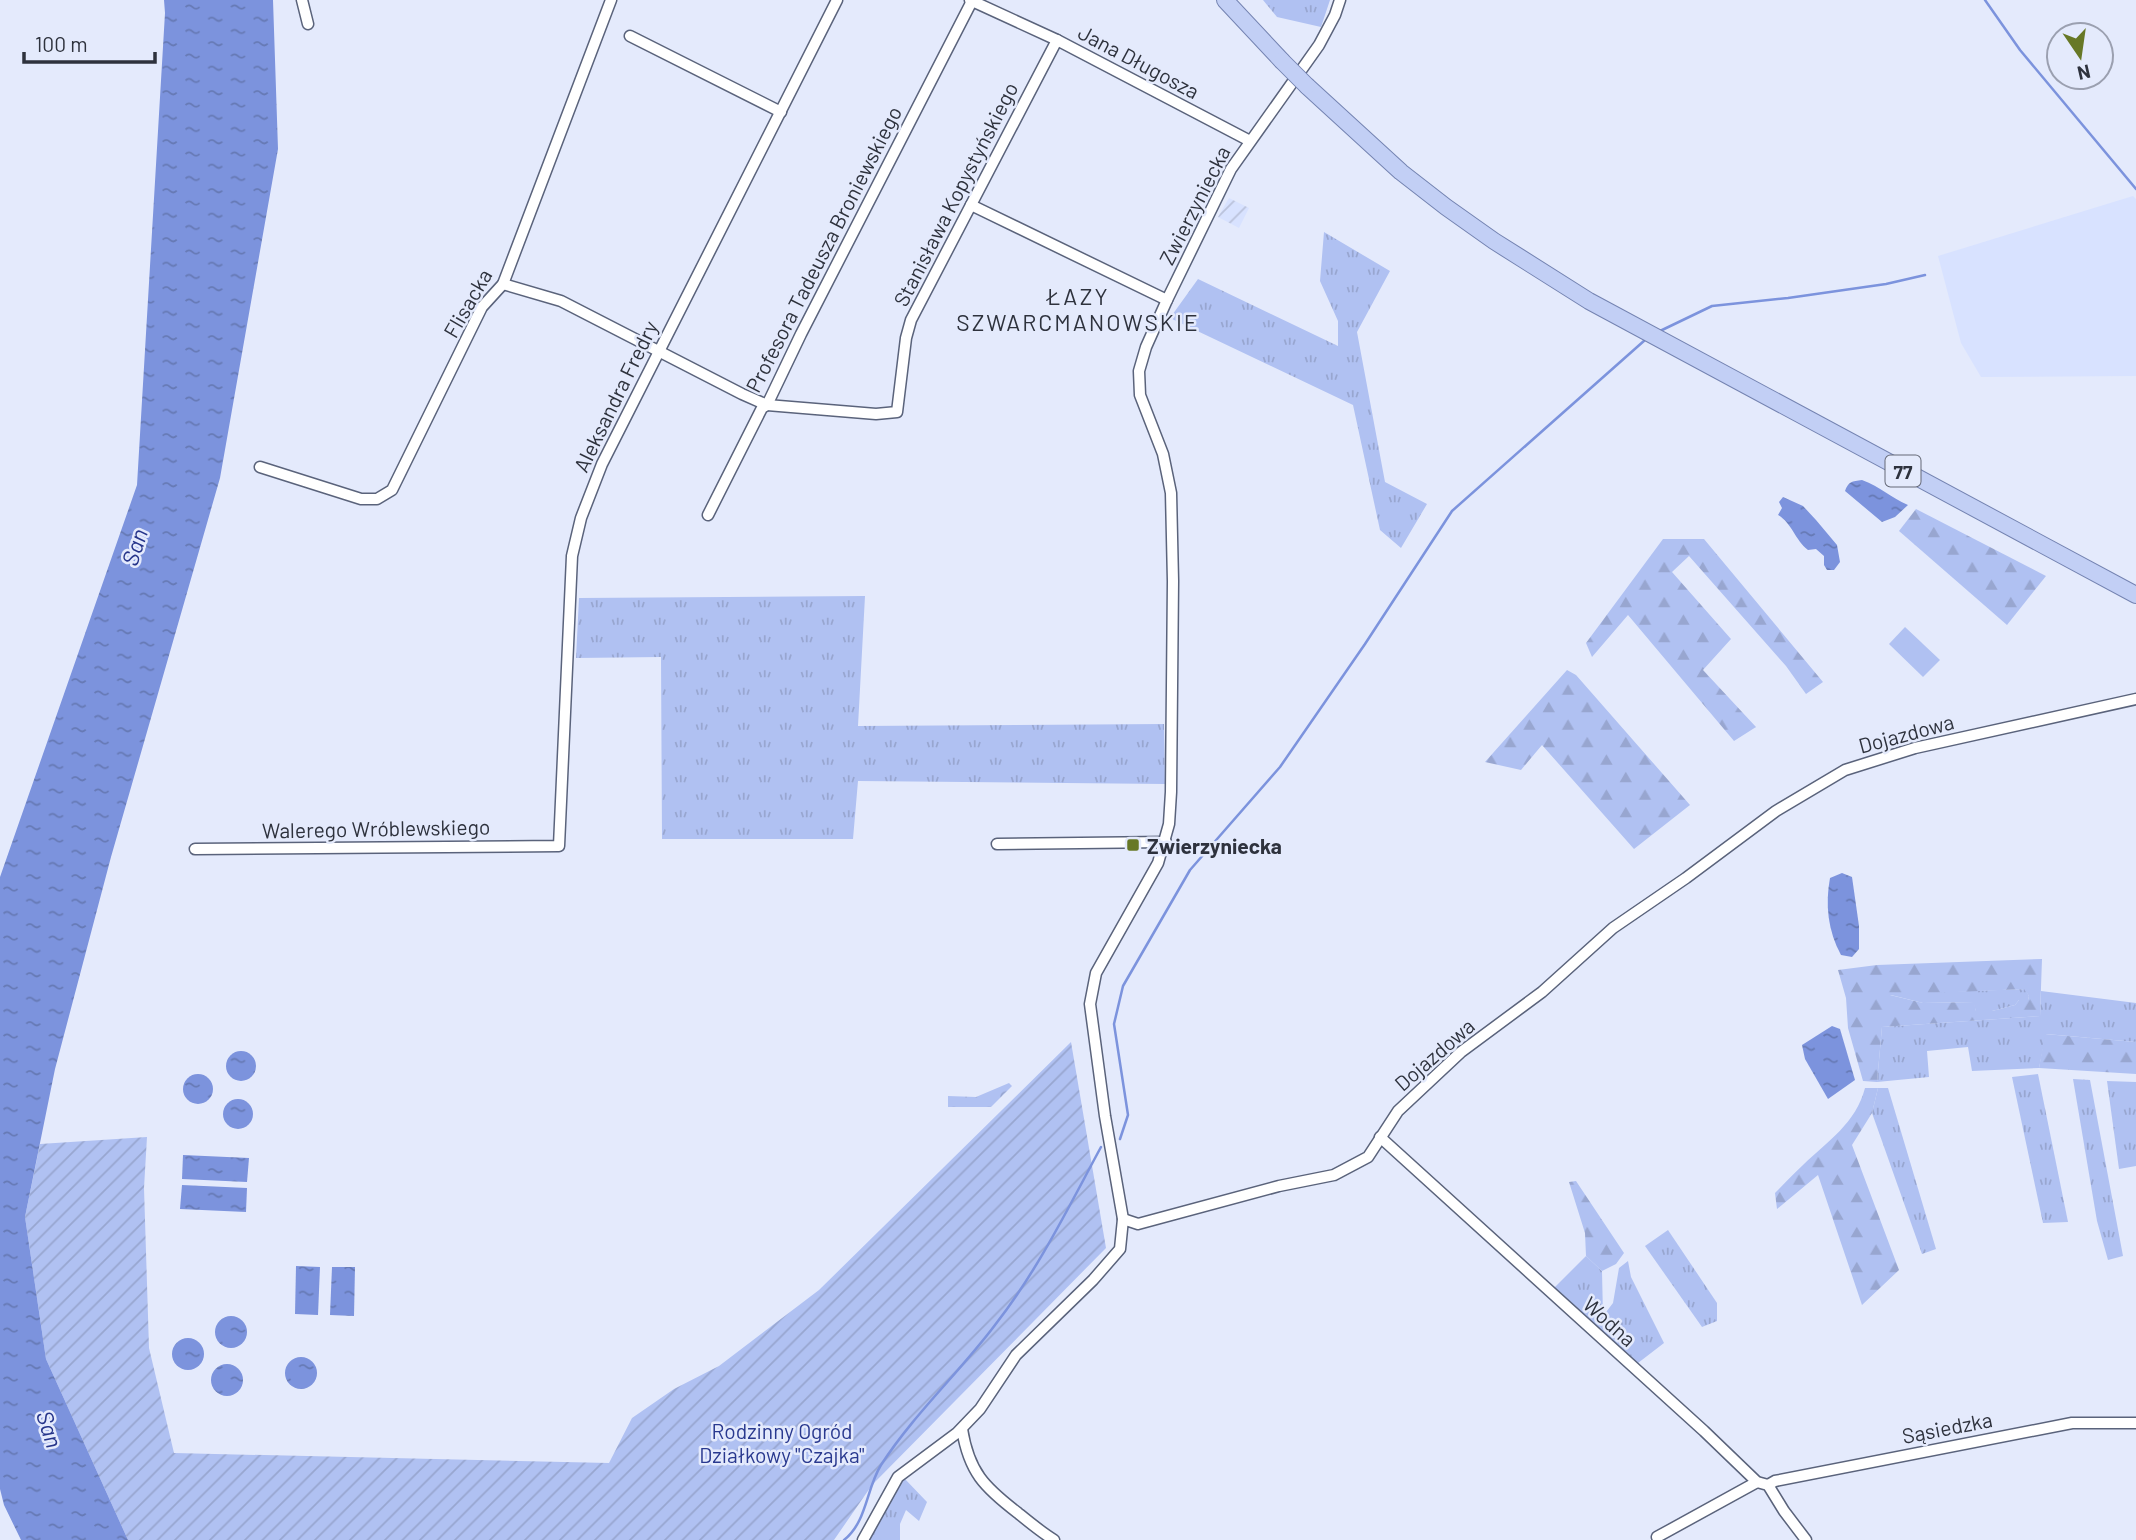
<svg xmlns="http://www.w3.org/2000/svg" width="2136" height="1540" font-family="Barlow,sans-serif">
  <defs>
    <pattern id="industrial-furrows" width="10" height="10" patternUnits="userSpaceOnUse" patternTransform="scale(1.75)"><rect width="10" height="10" fill="#d8e2ff"/><path d="M-1 1l2-2M0 10L10 0M9 11l2-2" fill="none" stroke="#bac2db"/></pattern>
    <pattern id="grass-tufts" width="24" height="20" patternUnits="userSpaceOnUse" patternTransform="scale(1.75)"><rect width="24" height="20" fill="#b0c1f2"/><path d="M3 7l-1-3M5 7V3M7 7l1-3M15 17l-1-3M17 17v-4M19 17l1-3" fill="none" stroke="#98a6d0"/></pattern>
    <pattern id="forest-firs" width="22" height="20" patternUnits="userSpaceOnUse" patternTransform="scale(1.75)"><rect width="22" height="20" fill="#b0c1f2"/><path d="M5 1l3.5 6h-7zM16 11l3.5 6h-7z" fill="#98a6d0"/></pattern>
    <pattern id="park-crowns" width="20" height="18" patternUnits="userSpaceOnUse" patternTransform="scale(1.75)"><rect width="20" height="18" fill="#b0c1f2"/><path d="M2 6a3 3 0 1 1 6 0M12 15a3 3 0 1 1 6 0" fill="none" stroke="#98a6d0"/></pattern>
    <pattern id="garden-furrows" width="10" height="10" patternUnits="userSpaceOnUse" patternTransform="scale(1.75)"><rect width="10" height="10" fill="#b0c1f2"/><path d="M-1 1l2-2M0 10L10 0M9 11l2-2" fill="none" stroke="#98a6d0"/></pattern>
    <pattern id="water-ripples" width="26" height="14" patternUnits="userSpaceOnUse" patternTransform="scale(1.75)"><rect width="26" height="14" fill="#7c93dd"/><path d="M2 4q2-2 4 0t4 0M15 11q2-2 4 0t4 0" fill="none" stroke="#6679b4"/></pattern>
  </defs>
  <rect width="100%" height="100%" fill="#e4eafc"/>
  <path fill="#d8e2ff" d="M2133,196l3,3v177l-155,1 -20,-34 -23,-87z"/>
  <path fill="url(#industrial-furrows)" d="M1229,198l20,10 -10,20 -21,-11z"/>
  <g fill="url(#grass-tufts)">
    <path d="M1263,0h67l-9,27 -44,-10z"/>
    <path d="M1324,232l66,39 -33,61 28,150 42,22 -26,44 -21,-18 -27,-125 -183,-87 28,-39 140,67v-25l-18,-40z"/>
    <path d="M865,596l-7,130 306,-2 1,60 -307,-3 -5,58h-191l-1,-182 -85,1 3,-60z"/>
    <path d="M2025,989l4,7 -1,4h-9l-4,5 -23,6h-16l-3,-9 -50,1 -36,-9z"/>
    <path d="M2041,991l95,12v39l-90,-8 -7,34 -67,3 -4,-24 -41,4 2,26 -52,5 5,-55 158,-11z"/>
    <path d="M2038,1074l30,148 -25,1 -31,-146z"/>
    <path d="M2073,1079l17,1 33,176 -15,4 -11,-39z"/>
    <path d="M2107,1081l29,1v84l-17,3z"/>
    <path d="M1878,1088h10l48,161 -14,5 -50,-141z"/>
    <path d="M1668,1230l49,73v18l-15,6 -57,-81z"/>
    <path d="M1586,1256l16,15 1,45 10,-13 6,-35 9,-7 3,16 33,66 -26,20 -86,-73z"/>
    <path d="M904,1478l23,24 -8,19 -13,-11 -6,14v16h-30l22,-45z"/>
  </g>
  <g fill="url(#forest-firs)" fill-rule="evenodd">
    <path d="M1916,509l130,67 -39,49 -108,-94z"/>
    <path d="M1663,539h41l119,143 -17,12 -20,-28 -97,-110 -17,16 59,67 -28,31 53,57 -22,14 -106,-126 -36,42 -6,-14z"/>
    <path d="M1567,670l9,5 114,130 -56,44 -92,-104 -21,25 -36,-8z"/>
    <path d="M2042,959l-2,57 -158,11 -5,55 -14,-1 -15,-53 -2,-30 -8,-28 39,-5zM2024,989l5,7 -1,4h-9l-4,5 -23,6h-16l-2,-9 -51,1 -33,-8z"/>
    <path d="M2045,1034l91,8v32l-97,-6z"/>
    <path d="M1865,1088h13l-6,25 -20,32 47,125 -37,35 -44,-130 -41,34 -2,-16c9,-9 18,-19 28,-28 25,-24 53,-42 62,-77z"/>
    <path d="M1576,1181l48,72 -8,11 -14,7 -16,-15 -1,-23 -16,-51z"/>
  </g>
  <path fill="url(#park-crowns)" d="M1009,1083l3,3 -21,21h-43v-11l28,1z"/>
  <path fill="url(#garden-furrows)" d="M1071,1042l35,206 -234,237 -38,55h-706l-82,-181 -21,-142 15,-73 107,-7 -3,51 5,160 25,105 435,10 23,-45 42,-29 45,-23 100,-76z"/>
  <path fill="#b0c1f2" d="M1905,627l35,33 -17,17 -34,-33z"/>
  <g fill="url(#water-ripples)">
    <path d="M164,0h109l5,149 -58,329 -109,379 -56,212 -30,148 21,142 82,181h-107l-17,-35 -4,-16v-612l137,-392 28,-472z"/>
    <path d="M1862,480c19,7 28,17 46,25l-13,12 -13,5 -37,-31c3,-9 7,-10 17,-11z"/>
    <path d="M1783,497l20,9 13,14 21,25 3,17 -6,8h-7l-3,-5v-9l-8,-7 -8,1c-13,-10 -16,-27 -30,-35l4,-7 -3,-6z"/>
    <path d="M1842,873l10,4 7,49v23l-7,8 -11,-2c-13,-24 -16,-50 -11,-77z"/>
    <path d="M1832,1026l8,3 15,51 -27,19 -23,-40 -3,-14z"/>
    <circle cx="241" cy="1066" r="15"/>
    <circle cx="198" cy="1089" r="15"/>
    <circle cx="238" cy="1114" r="15"/>
    <path d="M183,1155l66,3 -2,24 -65,-3z"/>
    <path d="M182,1185l65,3 -1,24 -66,-3z"/>
    <path d="M296,1266l24,1 -2,48 -23,-1z"/>
    <path d="M332,1267h23l-1,49 -24,-1z"/>
    <circle cx="231" cy="1332" r="16"/>
    <circle cx="188" cy="1354" r="16"/>
    <circle cx="301" cy="1373" r="16"/>
    <circle cx="227" cy="1380" r="16"/>
  </g>
  <g fill="none" stroke-linecap="round" stroke-linejoin="round">
    <g stroke="#7c93dd" stroke-width="2.5">
      <path d="M1985,0l35,50 116,139"/>
      <path d="M1660,331l52,-25 76,-8 98,-14 39,-9"/>
      <path d="M1120,1139l8,-24 -14,-91 9,-38 67,-116 90,-103 85,-123 87,-133 193,-171"/>
      <path d="M844,1540c23,-18 22,-51 37,-75 33,-51 78,-92 114,-140 43,-55 73,-117 106,-178"/>
    </g>
    <defs>
      <g id="minor">
        <path d="M302,0l6,24"/>
        <path d="M970,0l87,40 193,101"/>
        <path d="M630,36l151,76"/>
        <path d="M971,205l196,95"/>
        <path d="M503,284l58,17 181,93 25,11 109,9 21,-2 9,-74 5,-18 146,-280"/>
        <path d="M260,467l101,32h16l15,-9 90,-183 21,-23 108,-284"/>
        <path d="M708,515l54,-107 5,-3 34,-71 171,-333"/>
        <path d="M997,844l169,-2"/>
        <path d="M195,849l364,-3 13,-290 9,-38 21,-54 235,-464"/>
        <path d="M1380,1137l324,294 53,51 11,3 16,26 22,29"/>
        <path d="M1123,1219l-18,-103 -15,-112 6,-31 62,-110 11,-39 2,-32 2,-211 -2,-88 -8,-39 -23,-59 -1,-24 7,-24 21,-47 64,-131 88,-124 16,-30 5,-15"/>
        <path d="M962,1429c7,43 22,58 56,84 11,9 23,19 36,27"/>
        <path d="M1768,1485l7,-4 297,-58h64"/>
        <path d="M1657,1537l100,-55"/>
        <path d="M863,1540l35,-63 59,-44 23,-24 36,-54 77,-75 27,-31 3,-30 15,5 141,-38 55,-11 34,-18 30,-46 63,-59 81,-60 71,-64 73,-50 90,-67 69,-41 70,-22 221,-49"/>
      </g>
      <g id="primary">
        <path d="M1225,0l57,61"/>
        <path d="M1307,86l94,86 45,35 48,34 95,60 547,294"/>
      </g>
    </defs>
    <use href="#minor" stroke="#5a637b" stroke-width="13"/>
    <use href="#primary" stroke="#7483b1" stroke-width="18"/>
    <use href="#minor" stroke="#fff" stroke-width="10"/>
    <use href="#primary" stroke="#c2cff5" stroke-width="16"/>
    <defs>
      <path id="primary-bridge" d="M1282,61l25,25"/>
    </defs>
    <use href="#primary-bridge" stroke="#7483b1" stroke-width="18" stroke-linecap="butt"/>
    <use href="#primary-bridge" stroke="#c2cff5" stroke-width="16"/>
  </g>
  <rect fill="#677826" stroke="#e4eafc" stroke-width="2.5" x="1126" y="838" width="14" height="14" rx="3.5"/>
  <g text-anchor="middle" dominant-baseline="central" stroke-width="5" stroke-linejoin="round" paint-order="stroke">
    <rect fill="#e4eafc" stroke="#656976" stroke-width="2" x="1885.5" y="455.5" width="35" height="31" rx="5"/>
    <g font-size="19" font-weight="bold" fill="#2e323d">
      <text x="1903" y="471">77</text>
    </g>
    <g font-size="21" fill="#2e323d" stroke="#e4eafc">
      <text transform="translate(1139 61) rotate(28)">Jana Długosza</text>
      <text transform="translate(955 194) rotate(-63)">Stanisława Kopystyńskiego</text>
      <text transform="translate(1194 205) rotate(-63)">Zwierzyniecka</text>
      <text transform="translate(823 249) rotate(-63)">Profesora Tadeusza Broniewskiego</text>
      <text transform="translate(467 303) rotate(-60)">Flisacka</text>
      <text transform="translate(615 396) rotate(-64)">Aleksandra Fredry</text>
      <text transform="translate(1906 733) rotate(-15)">Dojazdowa</text>
      <text transform="translate(376 828) rotate(-1)">Walerego Wróblewskiego</text>
      <text transform="translate(1434 1054) rotate(-41)">Dojazdowa</text>
      <text transform="translate(1610 1321) rotate(42)">Wodna</text>
      <text transform="translate(1947 1427) rotate(-11)">Sąsiedzka</text>
    </g>
    <g font-size="21" font-weight="bold" fill="#2e323d" stroke="#e4eafc" text-anchor="start">
      <text x="1147" y="845">Zwierzyniecka</text>
    </g>
    <g font-size="21" fill="#29398f" stroke="#e4eafc">
      <text x="782" y="1430">Rodzinny Ogród<tspan x="782" dy="24">Działkowy "Czajka"</tspan></text>
    </g>
    <g font-size="23" letter-spacing="2" fill="#2e323d" stroke="#e4eafc">
      <text x="1078" y="296">ŁAZY<tspan x="1078" dy="26">SZWARCMANOWSKIE</tspan></text>
    </g>
    <g font-size="23" font-style="italic" fill="#25348a" stroke="#e4eafc">
      <text transform="translate(134 547) rotate(-72)">San</text>
      <text transform="translate(50 1429) rotate(72)">San</text>
    </g>
  </g>
  <g transform="translate(2080 56) rotate(167)"><circle r="33" fill="#e4eafc" stroke="#9ba0b0" stroke-width="2"/>
  <path d="M0-5L12 26L0 18L-12 26Z" fill="#677826"/>
  <text y="-10" font-size="19" font-weight="bold" text-anchor="middle" fill="#2e323d">N</text>
  </g>
  <path d="M24 52v10h131v-10" fill="none" stroke="#2e323d" stroke-width="3.5"/>
  <text x="35" y="52" font-size="21" fill="#2e323d" stroke="#e4eafc" stroke-width="5" paint-order="stroke">100 m</text>
</svg>
